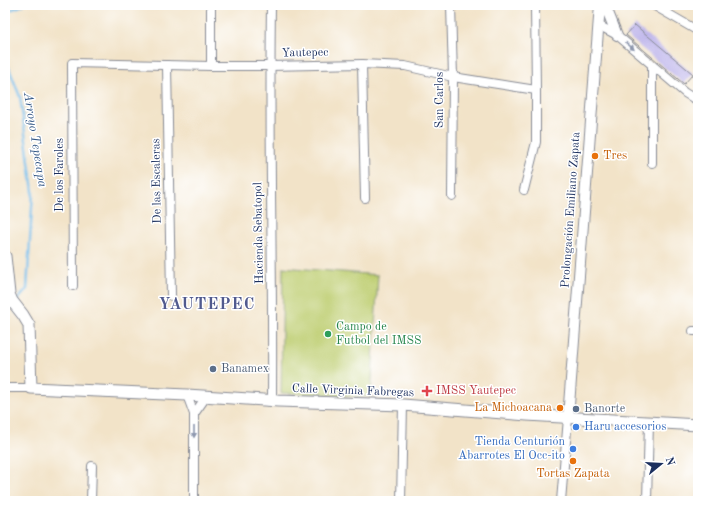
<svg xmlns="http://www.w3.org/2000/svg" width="703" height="506" font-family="'Old Standard TT',serif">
  <rect width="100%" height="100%" fill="#fff"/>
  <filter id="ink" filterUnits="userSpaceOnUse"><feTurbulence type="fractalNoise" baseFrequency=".025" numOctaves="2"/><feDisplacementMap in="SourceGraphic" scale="8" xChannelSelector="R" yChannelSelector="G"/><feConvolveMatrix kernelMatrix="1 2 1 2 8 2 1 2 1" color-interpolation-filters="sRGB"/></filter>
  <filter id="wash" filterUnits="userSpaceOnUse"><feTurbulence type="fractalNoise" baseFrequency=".012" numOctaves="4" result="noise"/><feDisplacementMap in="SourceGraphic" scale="16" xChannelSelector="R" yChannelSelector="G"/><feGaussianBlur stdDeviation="0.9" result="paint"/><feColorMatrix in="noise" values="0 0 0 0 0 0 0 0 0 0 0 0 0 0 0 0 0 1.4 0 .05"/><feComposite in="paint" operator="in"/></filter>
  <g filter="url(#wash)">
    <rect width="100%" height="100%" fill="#f2e3c8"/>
    <path fill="#bdcd6f" stroke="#6c7e66" d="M283,267l95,8 -7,122 -90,-4z"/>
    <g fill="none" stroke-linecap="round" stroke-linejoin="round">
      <g stroke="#70bbe9" stroke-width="2.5">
        <path d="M5,12l18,-7"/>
        <path d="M5,58l15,39 13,94 -6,98 -11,13"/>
        <path d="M5,315l8,-10"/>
      </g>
    </g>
    <g id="blocks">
      <path fill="#b5abe8" d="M635,25l58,49 -9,10 -58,-49z"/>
    </g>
  </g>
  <g filter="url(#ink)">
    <use href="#blocks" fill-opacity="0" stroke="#868993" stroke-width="1"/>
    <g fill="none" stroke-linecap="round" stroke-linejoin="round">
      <defs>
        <g id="minor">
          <path d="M211,5v61"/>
          <path d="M271,5c-2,132 2,263 1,395"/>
          <path d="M451,5l2,72 -1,119"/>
          <path d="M653,5l45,26"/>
          <path d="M598,25l19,10 68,58 13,8"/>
          <path d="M362,64l3,134"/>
          <path d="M167,65l4,231"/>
          <path d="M652,163v-97"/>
          <path d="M524,190l12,-48v-52l-1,-85"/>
          <path d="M73,286l-1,-223 139,3h59l92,-2 43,2 48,11 83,13"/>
          <path d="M693,331h5"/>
          <path d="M5,388h26"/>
          <path d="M187,395l7,19"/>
          <path d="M91,501l1,-35"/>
          <path d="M194,501v-87l12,-17"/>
          <path d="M401,501l2,-96"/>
          <path d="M561,501l7,-83"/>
          <path d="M647,501l2,-79"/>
        </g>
        <g id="tertiary">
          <path d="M605,5l12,30"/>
          <path d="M568,418l32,-413"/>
        </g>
        <path id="secondary" d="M5,256l4,38 3,7 11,14 6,10 2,63 156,7 91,6 125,4 124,10 171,10"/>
      </defs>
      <use href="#minor" stroke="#868993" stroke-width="10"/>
      <use href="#tertiary" stroke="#868993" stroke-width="12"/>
      <use href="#secondary" stroke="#868993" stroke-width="13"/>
      <use href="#minor" stroke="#fff" stroke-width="8"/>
      <use href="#tertiary" stroke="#fff" stroke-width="10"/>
      <use href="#secondary" stroke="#fff" stroke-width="11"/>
    </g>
    <defs><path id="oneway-solid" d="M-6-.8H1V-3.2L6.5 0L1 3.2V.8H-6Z"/></defs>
    <g fill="#8d97ae">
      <use href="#oneway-solid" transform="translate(630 46) rotate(41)"/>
      <use href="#oneway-solid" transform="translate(194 432) rotate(90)"/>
    </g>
  </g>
  <g fill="#e8710a" stroke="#fff" stroke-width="1.5">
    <circle cx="595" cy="156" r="4"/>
    <circle cx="560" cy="408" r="4"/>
    <circle cx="573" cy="461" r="4"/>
  </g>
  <circle fill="#2e9e5b" stroke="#fff" stroke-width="1.5" cx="328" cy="334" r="4"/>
  <g fill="#5c6f8a" stroke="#fff" stroke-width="1.5">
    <circle cx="213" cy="369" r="4"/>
    <circle cx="576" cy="409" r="4"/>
  </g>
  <path fill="#e0444e" stroke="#fff" stroke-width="1.5" d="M425 385h4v4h4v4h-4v4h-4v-4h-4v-4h4z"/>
  <g fill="#3f7fe0" stroke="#fff" stroke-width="1.5">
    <circle cx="576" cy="427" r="4"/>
    <circle cx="573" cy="449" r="4"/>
  </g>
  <g text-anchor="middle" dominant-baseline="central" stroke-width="3" stroke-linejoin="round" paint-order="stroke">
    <g font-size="12" fill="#1b2f5e" stroke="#fff">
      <text transform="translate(305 53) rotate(-1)">Yautepec</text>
      <text transform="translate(440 100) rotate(-90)">San Carlos</text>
      <text transform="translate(60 175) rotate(-90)">De los Faroles</text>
      <text transform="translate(157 181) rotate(-91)">De las Escaleras</text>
      <text transform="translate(571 210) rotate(-86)">Prolongación Emiliano Zapata</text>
      <text transform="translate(259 233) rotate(-91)">Hacienda Sebatopol</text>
      <text transform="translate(353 391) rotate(2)">Calle Virginia Fabregas</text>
    </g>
    <g font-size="12" fill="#c56008" stroke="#fff" text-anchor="start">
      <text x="603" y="156">Tres</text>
      <text x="552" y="408" text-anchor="end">La Michoacana</text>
      <text x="573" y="474" text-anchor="middle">Tortas Zapata</text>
    </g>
    <g font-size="12" fill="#27864d" stroke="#fff" text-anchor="start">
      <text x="336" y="327">Campo de<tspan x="336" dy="14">Futbol del IMSS</tspan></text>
    </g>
    <g font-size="12" fill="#4e5e75" stroke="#fff" text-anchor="start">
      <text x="221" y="369">Banamex</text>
      <text x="584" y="409">Banorte</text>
    </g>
    <g font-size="12" fill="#be3a42" stroke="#fff" text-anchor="start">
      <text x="436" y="391">IMSS Yautepec</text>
    </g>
    <g font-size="12" fill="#366cbe" stroke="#fff" text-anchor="start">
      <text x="584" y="427">Haru accesorios</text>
      <text x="565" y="442" text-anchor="end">Tienda Centurión<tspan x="565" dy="14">Abarrotes El Occ-ito</tspan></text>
    </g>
    <g font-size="13" font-style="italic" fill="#355988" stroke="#fff">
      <text transform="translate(35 140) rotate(81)">Arroyo Tepecapa</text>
    </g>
    <g font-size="16" font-weight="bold" letter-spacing="1" fill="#515a8e" stroke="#fff">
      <text x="207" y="305">YAUTEPEC</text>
    </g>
  </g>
  <rect width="703" height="506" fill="none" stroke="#fff" stroke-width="20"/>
  <g transform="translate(661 464) rotate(72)" stroke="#ffffff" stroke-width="3" paint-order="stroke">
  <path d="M0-3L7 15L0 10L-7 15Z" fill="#1b2f5e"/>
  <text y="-6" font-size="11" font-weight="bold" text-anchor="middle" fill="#1b2f5e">N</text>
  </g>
</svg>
